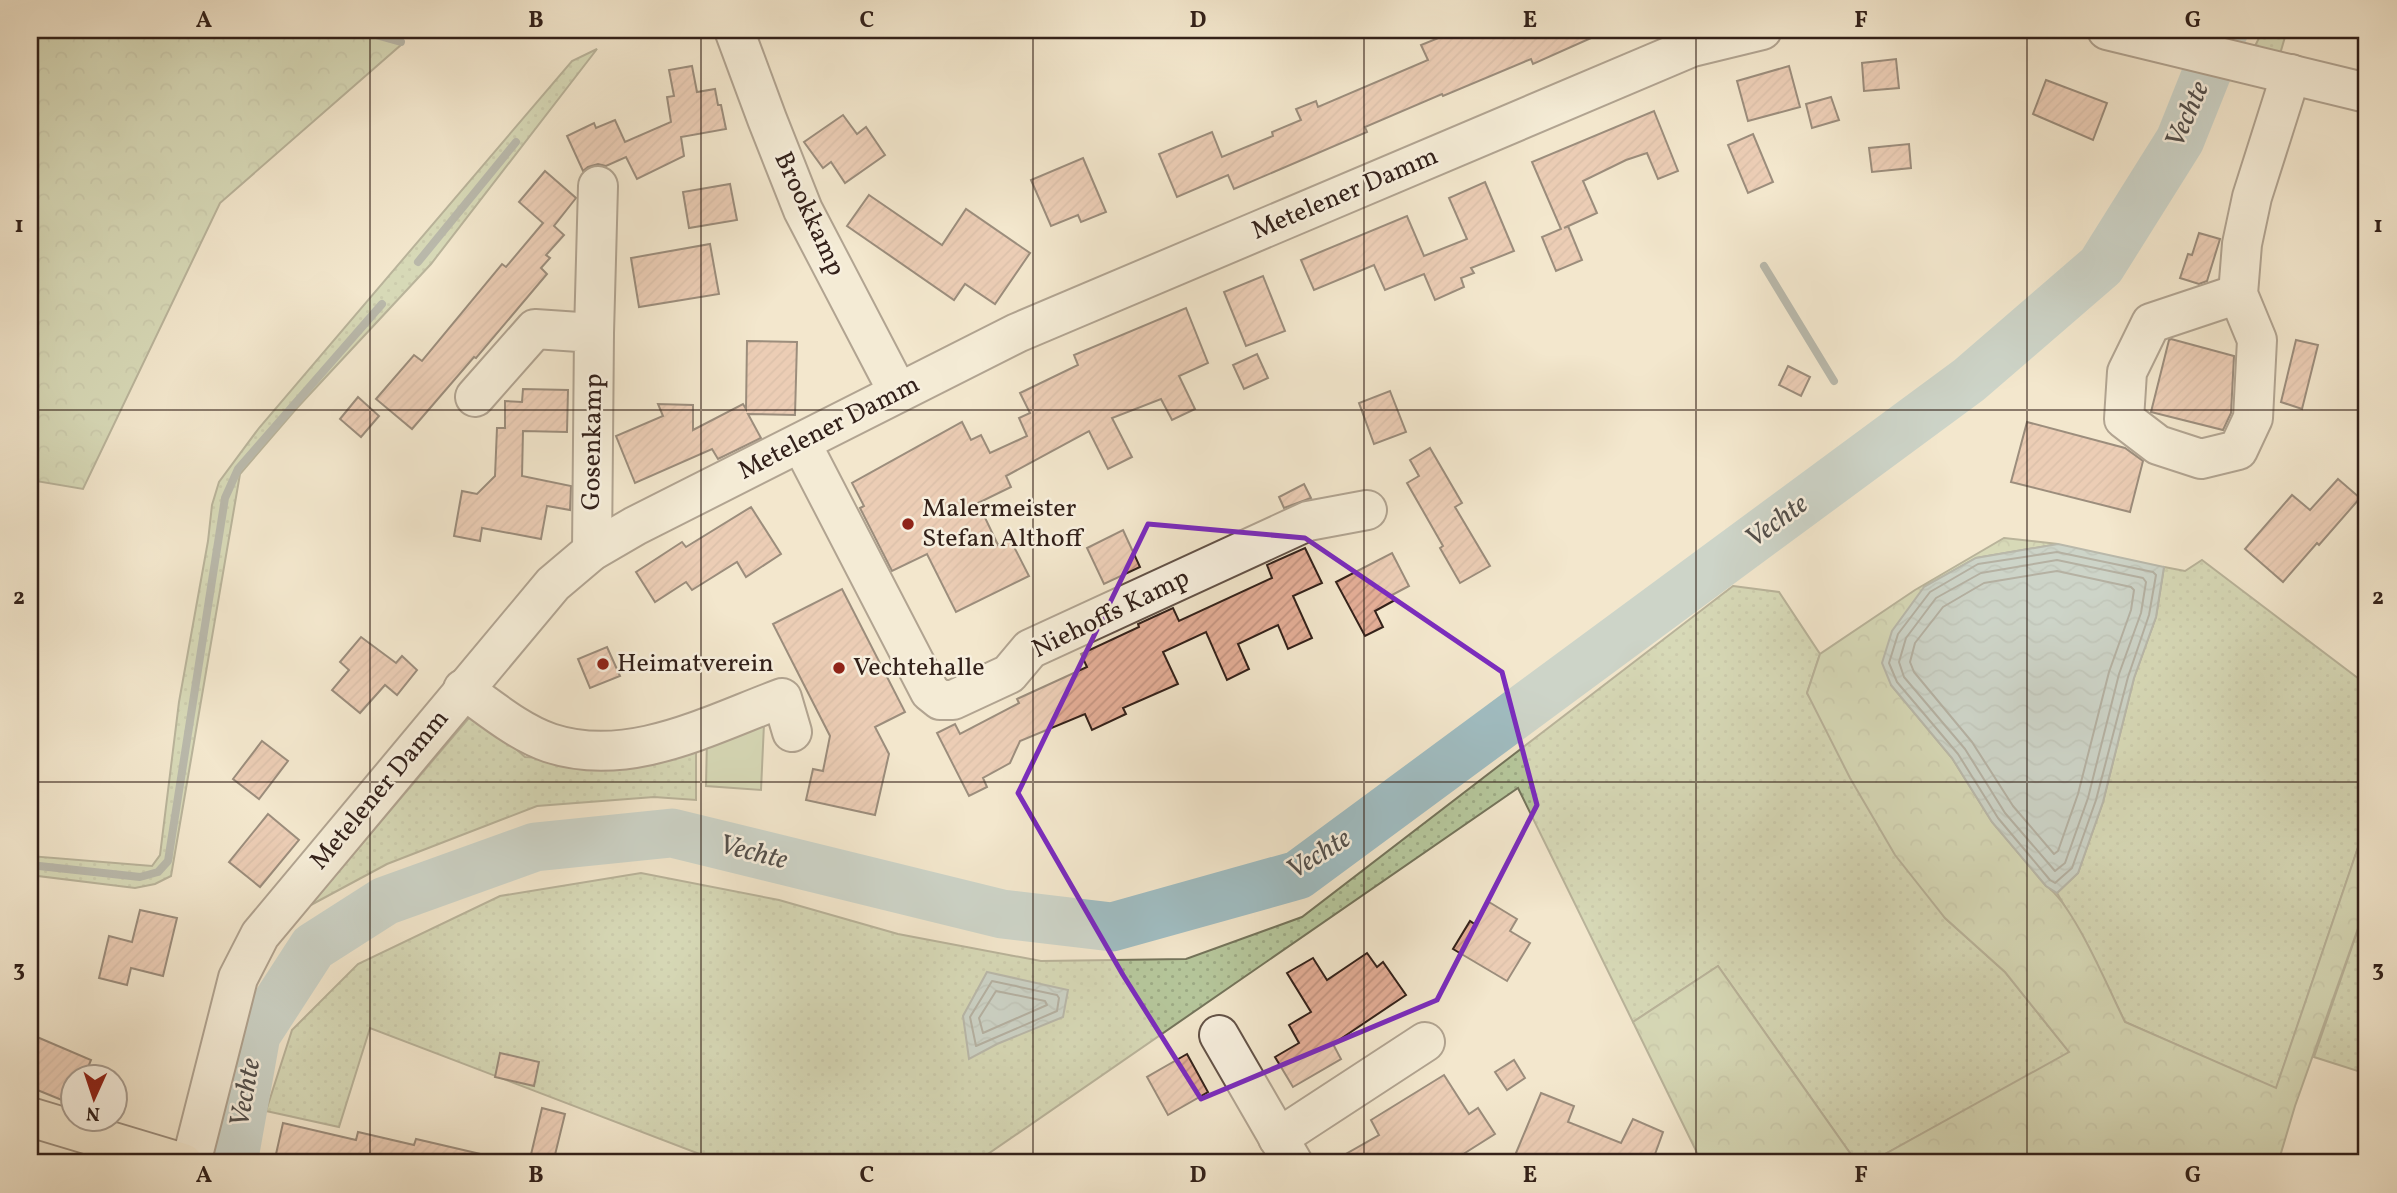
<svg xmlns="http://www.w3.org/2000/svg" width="2397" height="1193" font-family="Vollkorn,serif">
  <defs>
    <pattern id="grass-dots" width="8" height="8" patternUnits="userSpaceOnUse" patternTransform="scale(1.75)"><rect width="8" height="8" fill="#b6c79c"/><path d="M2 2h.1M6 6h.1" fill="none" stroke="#9dab86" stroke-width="1.8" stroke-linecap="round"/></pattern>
    <pattern id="forest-crowns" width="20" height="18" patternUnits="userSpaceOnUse" patternTransform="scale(1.75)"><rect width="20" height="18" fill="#b6c79c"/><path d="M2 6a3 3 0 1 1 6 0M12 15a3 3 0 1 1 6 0" fill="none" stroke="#9dab86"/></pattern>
    <pattern id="water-waves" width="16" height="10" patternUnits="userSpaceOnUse" patternTransform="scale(1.75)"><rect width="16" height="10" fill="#a0bdc2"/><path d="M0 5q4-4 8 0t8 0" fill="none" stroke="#8aa2a6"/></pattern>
    <pattern id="building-hatch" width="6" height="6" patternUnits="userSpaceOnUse" patternTransform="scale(1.75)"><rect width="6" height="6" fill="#e4ae97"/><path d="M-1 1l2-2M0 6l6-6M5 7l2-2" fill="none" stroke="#c49582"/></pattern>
  </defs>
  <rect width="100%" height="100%" fill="#f3e7cd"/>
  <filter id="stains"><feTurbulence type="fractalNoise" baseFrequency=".00286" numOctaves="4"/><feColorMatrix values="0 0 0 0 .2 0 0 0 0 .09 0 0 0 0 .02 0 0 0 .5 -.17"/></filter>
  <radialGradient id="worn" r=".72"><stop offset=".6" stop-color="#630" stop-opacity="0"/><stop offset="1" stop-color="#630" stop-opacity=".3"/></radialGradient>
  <g fill="url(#grass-dots)" stroke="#74745b" stroke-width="2">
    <path d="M2263,30h24l-7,24 -26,-6z"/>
    <path d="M597,49l-166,215 -135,145 -56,65 -69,402 -16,8 -20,4 -105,-13v-19l122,10 8,-11 19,-153 29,-161 4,-36 7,-23 40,-54 313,-367z"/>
    <path d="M2202,560l165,125v136l-91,268 -151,-67 -37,-76 -31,-53 21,-20 25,-71 31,-124 22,-61 8,-50 21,4z"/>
    <path d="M1733,586l46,6 41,62 -13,39 138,225 60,54 65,81 -201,110h-12l-139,-197 -85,56 -115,-234 -530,366 -5,9h-260l-353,-135 -31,99 -73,-16 26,-81 66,-66 142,-68 141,-23 138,27 119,34 143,27 145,-2 116,-42z"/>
    <path d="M474,712l51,45 57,3 114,-13v53l-42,-3 -117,9 -150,58 -78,42z"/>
    <path d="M2367,903v171l-53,-17z"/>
  </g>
  <g fill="url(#forest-crowns)" stroke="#74745b" stroke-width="2">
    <path d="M30,30h334l38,14 -182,159 -137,286 -53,-9z"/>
    <path d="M2004,538l54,6 -82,14 -52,29 -33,98 61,73 40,64 54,64c27,17 63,104 79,136l151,66 91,-267v82l-72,203 -17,57h-409l200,-111 -64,-80 -60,-54 -50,-63 -45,-77 -43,-85 13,-39 95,-64z"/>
    <path d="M1718,966l139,197h-155l-69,-141z"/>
  </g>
  <path fill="#b6c79c" stroke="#74745b" stroke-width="2" d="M764,724l-3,66 -55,-4 1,-49z"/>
  <g fill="url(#water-waves)" stroke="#747f7f" stroke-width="2">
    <path d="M2058,544l106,23 -8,50 -22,61 -31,124 -25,71 -21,20 -11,-7 -54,-64 -40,-64 -61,-73 -9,-22 10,-32 32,-44 52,-29z"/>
    <path d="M987,972l81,18 -5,27 -66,27 -28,15 -6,-43z"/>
  </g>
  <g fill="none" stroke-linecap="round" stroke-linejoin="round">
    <g stroke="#6a6f6e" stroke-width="2">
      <path d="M2057,552l96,20 3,3 -7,40 -21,62 -32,123 -24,68 -17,15 -5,-3 -52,-62 -40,-64 -61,-72 -8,-19 9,-29 32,-42 48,-28z"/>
      <path d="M2057,560l86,18 3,4 -5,31 -22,61 -31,124 -23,65 -10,8 -50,-58 -40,-64 -61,-72 -5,-15 7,-24 30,-40 45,-25z"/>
      <path d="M2057,571l74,16 3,3 -3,20 -22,62 -31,122 -20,57 -4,3 -41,-48 -41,-64 -58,-70 -4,-10 5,-19 28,-36 41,-24z"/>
      <path d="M992,981l65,14 2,3 -2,13 -81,35 -6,-29z"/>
      <path d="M996,991l49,10 2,4 -64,28 -4,-15z"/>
    </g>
    <g stroke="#747f7f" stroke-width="8">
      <path d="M358,30l43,12"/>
      <path d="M418,262l98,-120"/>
      <path d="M1764,266l70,115"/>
      <path d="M30,865l110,12 18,-5 10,-11 57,-363 13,-29 144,-165"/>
    </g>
    <path stroke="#a0bdc2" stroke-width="49" d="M233,1163l23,-128 57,-88 72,-46 150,-54 137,-14 330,81 110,13 186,-52 671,-495 132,-114 79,-126 44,-110"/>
  </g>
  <g fill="url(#building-hatch)" stroke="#33211a" stroke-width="2">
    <path d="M1458,30h151l-76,34 -2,-5 -88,37 -1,-2 -77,33 2,5 -133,57 -6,-14 -51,22 -18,-43 53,-22 10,25 51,-21 -1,-4 29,-12 -5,-11 20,-8 2,6 110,-47 -7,-15z"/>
    <path d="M1896,59l3,29 -35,3 -2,-28z"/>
    <path d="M692,66l5,26 18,-3 3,16h3l5,24 -45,8 3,19 -47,23 -11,-22 -20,9 -8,-2 -10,3 -5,4 -16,-35 27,-13 2,5 19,-8 10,22 46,-20 -4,-25 7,-1 -5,-26z"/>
    <path d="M1789,66l11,41 -52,14 -11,-40z"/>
    <path d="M2046,80l61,23 -14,37 -60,-26z"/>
    <path d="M1831,97l8,23 -27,8 -6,-24z"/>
    <path d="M1654,111l24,60 -20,8 -11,-26 -21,7 -43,21 14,32 -33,15 4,-2 14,34 -26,11 -14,-34 19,-8 -29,-67z"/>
    <path d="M843,115l14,19 9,-7 19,28 -40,28 -14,-21 -8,6 -19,-26z"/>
    <path d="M1753,134l20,48 -25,11 -20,-48z"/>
    <path d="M1909,144l2,24 -39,4 -3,-24z"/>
    <path d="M1083,158l23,54 -25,10 -3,-7 -27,11 -20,-46z"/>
    <path d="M545,171l31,27 -22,28 10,9 -18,20 4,3 -9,10 6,6 -71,84 -2,-1 -62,72 -36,-30 38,-44 8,6 80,-97 4,3 37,-44 -24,-21z"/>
    <path d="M1485,182l29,69 -43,17 3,5 -13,5 3,9 -29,13 -11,-26 -39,16 -11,-25 -60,25 -13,-30 106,-44 17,40 43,-17 -18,-41z"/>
    <path d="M730,184l7,36 -48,8 -6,-36z"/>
    <path d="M869,195l73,50 24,-36 64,44 -35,51 -30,-20 -11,16 -107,-74z"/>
    <path d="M2199,233l21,6 -13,42 -8,3 -19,-6 8,-24 4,1z"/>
    <path d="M710,244l9,50 -80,13 -8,-49z"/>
    <path d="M1263,276l22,55 -39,15 -22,-54z"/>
    <path d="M1186,308l22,55 -29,13 16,33 -23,11 -11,-21 -49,19 20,39 -24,12 -19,-38 -83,45 5,11 -33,16 20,42 12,-6 19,37 -73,36 -29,-58 -35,17 -32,-63 4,-2 -12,-23 110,-61 9,18 10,-5 9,18 37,-17 -8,-18 11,-5 -10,-20 58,-28 -4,-10z"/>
    <path d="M2171,339l63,17 -3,57 -8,17 -72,-18 18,-72z"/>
    <path d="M2296,340l22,5 -16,64 -21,-7z"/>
    <path d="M747,341l50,1 -2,73 -47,-1 13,24 -43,21 -6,-10 -77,34 -19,-47 47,-20 -5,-12 35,1v25l50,-26 3,5z"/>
    <path d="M1257,354l11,24 -24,11 -11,-24z"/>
    <path d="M1788,366l22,11 -9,19 -22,-11z"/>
    <path d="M523,389l45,1 -1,42 -44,-1 -1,45 49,10 -1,24 -23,-4 -6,33 -59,-11 -2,13 -26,-5 8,-45 15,3 18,-18 2,-48h8v-27l17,1z"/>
    <path d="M1390,391l16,41 -32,12 -15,-41z"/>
    <path d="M358,397l21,19 -18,21 -21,-18z"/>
    <path d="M2027,422l98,26 18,13 -13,51 -119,-30z"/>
    <path d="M1430,448l32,55 -7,4 35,59 -30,17 -20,-35 3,-2 -36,-63 12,-7 -9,-16z"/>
    <path d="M2338,479l22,19 -41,47 -2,-2 -34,39 -38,-33 47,-54 18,15z"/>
    <path d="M1304,484l7,14 -27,10 -5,-11z"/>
    <path d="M751,507l30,47 -35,23 -9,-15 -45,28 -6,-8 -31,20 -19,-30 46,-30 4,5z"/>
    <path d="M1123,530l17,37 -36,17 -17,-36z"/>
    <path d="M1305,548l17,35 -29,13 19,42 -24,11 -10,-24 -40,19 11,25 -22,11 -21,-48 -43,20 15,32 -55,24 3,6 -34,16 -7,-16 -65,27 -10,22 -27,15 4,9 -18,9 -32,-63 18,-9 5,10 59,-31 -2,-4 70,-32 -6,-13 58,-27 -1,-3 35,-16 6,13 93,-43 -5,-13z"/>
    <path d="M1392,553l17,33 -17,9 3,5 -20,11 8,16 -18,9 -29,-54z"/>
    <path d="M842,589l63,123 -30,15 14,27 -14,61 -69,-15 7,-31 10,2 7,-35 -57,-112z"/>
    <path d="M361,637l35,26 6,-7 15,14 -20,25 -12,-10 -25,28 -28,-23 17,-20 -9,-8z"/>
    <path d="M607,647l13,29 -30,12 -12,-29z"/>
    <path d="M262,741l26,20 -29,38 -26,-20z"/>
    <path d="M268,814l31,26 -39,47 -31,-25z"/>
    <path d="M1489,902l28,17 -7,12 20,12 -23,38 -54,-32 17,-28 6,4z"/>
    <path d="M140,910l37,8 -14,58 -32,-8 -4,17 -28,-7 10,-42 23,6z"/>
    <path d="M1367,953l10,14 6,-5 23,33 -73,49 8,15 -48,28 -18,-30 24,-14 -10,-18 22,-13 -24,-39 26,-15 14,22z"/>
    <path d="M30,1034l61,26 -7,17h-10v28l-44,-18z"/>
    <path d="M500,1053l39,9 -5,24 -39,-9z"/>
    <path d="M1187,1054l21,38 -40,23 -21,-38z"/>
    <path d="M1514,1060l11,18 -18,12 -12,-18z"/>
    <path d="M1444,1075l25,39 9,-6 17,26 -46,29h-119l49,-28 -8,-15z"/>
    <path d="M1541,1093l33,13 -6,16 53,21 12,-24 30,13 -9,25 14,6h-145l-7,-10z"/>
    <path d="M542,1108l23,6 -12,49h-24z"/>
    <path d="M283,1123l73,17 2,-8 56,13 2,-6 69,16 -1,8h-210z"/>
  </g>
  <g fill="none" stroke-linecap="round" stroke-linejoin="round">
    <defs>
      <g id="minor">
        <path d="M734,30l33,89 36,91 95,182"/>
        <path d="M2107,30l260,63"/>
        <path d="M2238,294l-87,29 -24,49 -3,47 34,26 43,14 37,-9 15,-32 4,-78 -19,-46 4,-50 10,-47 39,-123"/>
        <path d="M594,333l4,-147"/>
        <path d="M475,397l60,-68 59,4 -2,218"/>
        <path d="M801,443l129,249 10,8h13l56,-26 21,-25 278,-128 59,-11"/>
        <path d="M463,689c27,19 55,43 87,54 79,26 159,-18 232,-45l10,34"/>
        <path d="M1219,1035l74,128"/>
        <path d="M1278,1138l147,-96"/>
        <path d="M191,1163l47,-185 22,-43 293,-351 39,-33 43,-25 382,-193 675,-286 70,-17"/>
      </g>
      <path id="major" d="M30,1117l153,46"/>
    </defs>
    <use href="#minor" stroke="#635247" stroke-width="42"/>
    <use href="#major" stroke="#33211a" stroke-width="42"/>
    <use href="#minor" stroke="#f7efde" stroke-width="38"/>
    <use href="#major" stroke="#f3e7cd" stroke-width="38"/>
  </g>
  <path d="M0 0H2397V1193H0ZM1148,524l157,14 197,134 35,133 -100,195 -236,99 -78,-124 -105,-182z" fill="#f3e7cd" fill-opacity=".55" fill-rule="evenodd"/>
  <path fill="none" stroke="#7b2cbf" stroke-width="5" stroke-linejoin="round" d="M1148,524l157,14 197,134 35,133 -100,195 -236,99 -78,-124 -105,-182z"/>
  <path fill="none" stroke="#33211a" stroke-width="2" stroke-opacity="0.55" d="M370,30v1133M701,30v1133M1033,30v1133M1364,30v1133M1696,30v1133M2027,30v1133M30,410h2337M30,782h2337"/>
  <g fill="#8f2418" stroke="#f7efde" stroke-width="2.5">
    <circle cx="908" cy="524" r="7"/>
    <circle cx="603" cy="664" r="7"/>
    <circle cx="839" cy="668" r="7"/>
  </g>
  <g text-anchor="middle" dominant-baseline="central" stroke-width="5" stroke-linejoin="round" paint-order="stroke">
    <g font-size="26" fill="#33211a" stroke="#f7efde">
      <text transform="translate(1345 194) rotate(-23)">Metelener Damm</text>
      <text transform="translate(809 214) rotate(65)">Brookkamp</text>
      <text transform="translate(829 428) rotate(-27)">Metelener Damm</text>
      <text transform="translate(593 442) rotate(-89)">Gosenkamp</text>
      <text transform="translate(1111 614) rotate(-26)">Niehoffs Kamp</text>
      <text transform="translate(380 790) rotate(-50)">Metelener Damm</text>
    </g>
    <g font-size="26" fill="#33211a" stroke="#f7efde" text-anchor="start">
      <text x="922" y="509">Malermeister<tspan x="922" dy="30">Stefan Althoff</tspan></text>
      <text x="617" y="664">Heimatverein</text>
      <text x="853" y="668">Vechtehalle</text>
    </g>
    <g font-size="28" font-style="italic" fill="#54504c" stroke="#f7efde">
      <text transform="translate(2188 115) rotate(-66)">Vechte</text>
      <text transform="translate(1777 522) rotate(-36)">Vechte</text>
      <text transform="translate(753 853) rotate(14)">Vechte</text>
      <text transform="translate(1319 855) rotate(-32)">Vechte</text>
      <text transform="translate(246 1093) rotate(-80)">Vechte</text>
    </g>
  </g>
  <rect width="2397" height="1193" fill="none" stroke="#f3e7cd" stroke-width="77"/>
  <g transform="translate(94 1098) rotate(183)"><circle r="33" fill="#f7efde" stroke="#a99d90" stroke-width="2"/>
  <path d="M0-5L12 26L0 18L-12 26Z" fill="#8f2418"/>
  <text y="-10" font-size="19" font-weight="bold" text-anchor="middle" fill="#33211a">N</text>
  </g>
  <rect x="38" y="38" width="2320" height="1116" fill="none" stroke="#33211a" stroke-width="2.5"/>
  <g font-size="23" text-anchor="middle" font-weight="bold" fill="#33211a">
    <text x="204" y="27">A</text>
    <text x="536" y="27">B</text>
    <text x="867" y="27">C</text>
    <text x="1198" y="27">D</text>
    <text x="1530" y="27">E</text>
    <text x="1861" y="27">F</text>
    <text x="2193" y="27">G</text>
    <text x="19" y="232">1</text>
    <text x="2378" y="232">1</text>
    <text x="19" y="604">2</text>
    <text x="2378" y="604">2</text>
    <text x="19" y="976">3</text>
    <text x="2378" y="976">3</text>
    <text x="204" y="1182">A</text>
    <text x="536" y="1182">B</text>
    <text x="867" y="1182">C</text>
    <text x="1198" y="1182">D</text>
    <text x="1530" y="1182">E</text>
    <text x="1861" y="1182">F</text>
    <text x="2193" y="1182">G</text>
  </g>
  <rect width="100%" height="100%" filter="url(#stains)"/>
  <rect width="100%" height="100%" fill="url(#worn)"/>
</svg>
